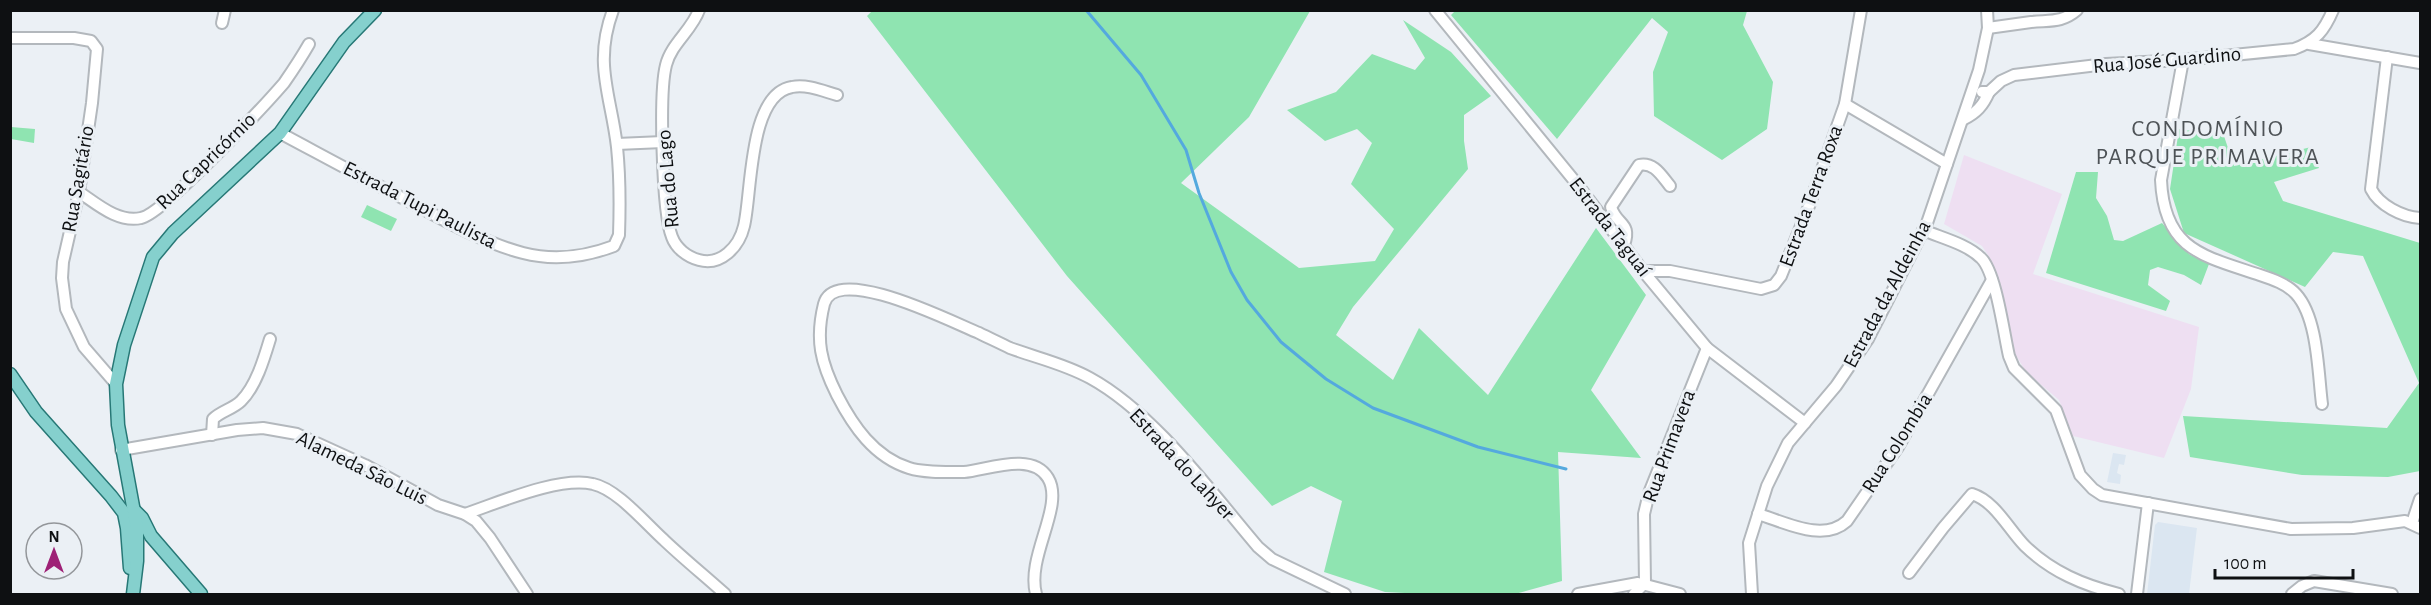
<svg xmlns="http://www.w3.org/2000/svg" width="2431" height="605" font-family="'Alegreya Sans',sans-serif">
  <rect width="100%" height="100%" fill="#ebf0f5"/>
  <path fill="#eedff2" d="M1964,155l98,39 -29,80 166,53 -8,62 -27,69 -91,-22 -14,-36 -33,-28 -12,-20 -17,-75 -7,-19 -8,-12 -38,-22z"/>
  <g fill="#dbe6f1">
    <path d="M2113,453l13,2 -2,10 -5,-1 -2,9 4,2 -1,9 -13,-2z"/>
    <path d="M2158,522l39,6 -8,66h-42l8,-69z"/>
  </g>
  <g fill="#8fe4b1">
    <path d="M873,10l437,1 -61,106 -68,66 118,85 76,-7 19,-32 -43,-45 21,-41 -15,-14 -32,12 -38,-31 49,-18 36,-38 43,16 10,-12 -22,-38 48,32 40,44 -27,19v26l4,28 -115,138 -17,28 57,45 26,-52 69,67 108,-167 50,67 -55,95 50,68 -83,-6 4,129 -47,13h-91l-39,-2 -61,-20 18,-71 -31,-15 -39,20 -205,-230 -200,-260z"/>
    <path d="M1456,10l291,1 -4,14 30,57 -6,47 -45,31 -68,-44 -1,-44 15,-40 -16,-14 -95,121 -106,-124z"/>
    <path d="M11,127l24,2 -1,14 -23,-4z"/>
    <path d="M2179,129l45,7 10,30 77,-19 8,21 -45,14 9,19 137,42v228l-32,6 -86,-2 -112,-18 -7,-41 204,12 32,-45 -56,-127 -30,-4 -28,35 -121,-54 -14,-44z"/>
    <path d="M2076,172h22l-2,26 11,18 7,24 9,1 39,-18 27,31 20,10 -8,21 -17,-10 -26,-8 -8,3 -2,15 22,16 -4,10 -120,-38z"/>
    <path d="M367,205l30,14 -6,12 -30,-14z"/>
  </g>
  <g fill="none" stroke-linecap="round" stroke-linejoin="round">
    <path stroke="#54a9de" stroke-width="3" d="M1086,10l55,65 45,75 13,43 32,79 16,28 34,42 45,37 47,29 105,39 88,22"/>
    <defs>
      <g id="minor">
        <path d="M699,10c-7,20 -28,34 -33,55 -7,27 -4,147 6,172 4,11 15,20 27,23 22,6 40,-13 45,-34 8,-32 4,-132 48,-139 15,-3 31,4 45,8"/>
        <path d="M1435,10l142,174 66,87 64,77 98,75"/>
        <path d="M222,23l3,-13"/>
        <path d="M1988,28c15,-2 29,-4 43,-6 19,-2 31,1 46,-12"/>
        <path d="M10,38h64l17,3 6,8 -5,54 -13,89 -16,70 -1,16 4,31 18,38 32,37"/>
        <path d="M2309,44l111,19"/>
        <path d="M2387,57l-16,132c8,16 31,28 49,29"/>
        <path d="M2183,60l-22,120c3,70 42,76 99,95 12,4 27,9 36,19 22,24 22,79 26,110"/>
        <path d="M1989,92l12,-11 13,-6 92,-11 77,-4 111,-11c22,-8 30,-18 39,-39"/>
        <path d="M1845,104l102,60"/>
        <path d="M1964,119c12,-6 19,-13 25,-27h-7"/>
        <path d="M280,133c45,24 89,48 134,71 35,19 71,39 109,49 31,8 62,4 91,-7l5,-11c1,-29 1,-59 -2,-88 -6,-52 -24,-83 -4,-137"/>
        <path d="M617,144l46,-2"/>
        <path d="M79,192c18,12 39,31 62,26 22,-4 124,-113 143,-135 9,-13 17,-25 25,-39"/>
        <path d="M1923,230c19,8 44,14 58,28 15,14 23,77 28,98l5,12 42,42 24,65 13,14 9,6 189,34 62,-1 52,-7 15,7"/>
        <path d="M1624,245c8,-23 -7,-19 -13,-38l28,-42c15,-3 22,10 31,21"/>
        <path d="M1643,271h27l91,18 13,-4 7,-9 28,-70 36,-102 16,-94"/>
        <path d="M212,435l1,-16c8,-8 20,-10 28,-18 15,-15 23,-42 29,-62"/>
        <path d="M121,450l116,-20 26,-2 34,6 68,31 73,40 27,9 11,7 14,17 37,56"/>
        <path d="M465,514c33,-11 94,-38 128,-30 24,5 52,39 71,56 20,19 41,36 61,54"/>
        <path d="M1758,514c27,8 65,29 89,7l51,-74 94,-167"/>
        <path d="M2412,523l8,-24"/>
        <path d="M1909,573l34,-45 29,-34c23,7 37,36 53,52 27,26 58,39 94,48"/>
        <path d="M1036,594c-10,-38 29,-88 12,-116 -16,-27 -61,-8 -84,-6 -17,0 -39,1 -55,-4 -35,-11 -56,-42 -72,-73 -16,-32 -22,-55 -13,-91 11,-42 130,19 155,29 10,5 21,10 31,15 27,10 55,16 80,30 64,35 121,114 168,169l14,12 73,35"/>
        <path d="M1578,594l60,-11 42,11"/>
        <path d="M1634,594l11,-11 -1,-69 5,-21 58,-145"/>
        <path d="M1752,594l-3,-51 18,-57 21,-43 48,-57 32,-47 59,-116 52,-153 9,-42 -1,-18"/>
        <path d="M2137,594l11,-91"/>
        <path d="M2292,594l10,-8 12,-5 78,13"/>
      </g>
      <g id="major">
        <path d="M10,374l26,38 75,84 13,17 3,15 3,40"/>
        <path d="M135,511l7,7 9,18 50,58"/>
        <path d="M133,594l4,-33v-33l-19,-103 -2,-41 8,-39 29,-88 20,-24 107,-100 64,-91 31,-32"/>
      </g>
    </defs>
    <use href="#minor" stroke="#b3b8bd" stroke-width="14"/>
    <use href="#major" stroke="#277876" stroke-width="15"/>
    <use href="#minor" stroke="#fff" stroke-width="10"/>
    <use href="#major" stroke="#85d0cd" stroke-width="12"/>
  </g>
  <g text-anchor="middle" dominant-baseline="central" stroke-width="6" stroke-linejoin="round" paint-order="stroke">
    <g font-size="21" fill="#0e1012" stroke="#ebf0f5">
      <text transform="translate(2167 60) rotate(-5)">Rua José Guardino</text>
      <text transform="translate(206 161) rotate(-44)">Rua Capricórnio</text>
      <text transform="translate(78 179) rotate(-80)">Rua Sagitário</text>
      <text transform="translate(668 179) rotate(-95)">Rua do Lago</text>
      <text transform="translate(1811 196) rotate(-70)">Estrada Terra Roxa</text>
      <text transform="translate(420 205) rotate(27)">Estrada Tupi Paulista</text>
      <text transform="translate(1610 227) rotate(52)">Estrada Taguaí</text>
      <text transform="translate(1887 294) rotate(-62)">Estrada da Aldeinha</text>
      <text transform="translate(1897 443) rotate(-58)">Rua Colombia</text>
      <text transform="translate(1669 446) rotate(-70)">Rua Primavera</text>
      <text transform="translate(1182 464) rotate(47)">Estrada do Lahyer</text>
      <text transform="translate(362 468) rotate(26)">Alameda São Luis</text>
    </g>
    <g font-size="24" letter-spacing="1.5" fill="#4e5357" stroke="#ebf0f5">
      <text x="2208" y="129">CONDOMÍNIO<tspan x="2208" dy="28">PARQUE PRIMAVERA</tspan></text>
    </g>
  </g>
  <rect width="2431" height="605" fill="none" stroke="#0e1012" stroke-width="24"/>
  <g transform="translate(54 551)"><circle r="28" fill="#ebf0f5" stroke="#93969a" stroke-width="1.5"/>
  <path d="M0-4.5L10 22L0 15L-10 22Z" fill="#9e2176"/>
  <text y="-9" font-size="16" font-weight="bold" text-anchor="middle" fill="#0e1012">N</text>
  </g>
  <path d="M2215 569v9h138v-9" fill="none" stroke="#0e1012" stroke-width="3"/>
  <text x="2224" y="569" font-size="18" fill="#0e1012" stroke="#ebf0f5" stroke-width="4.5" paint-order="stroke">100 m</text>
</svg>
